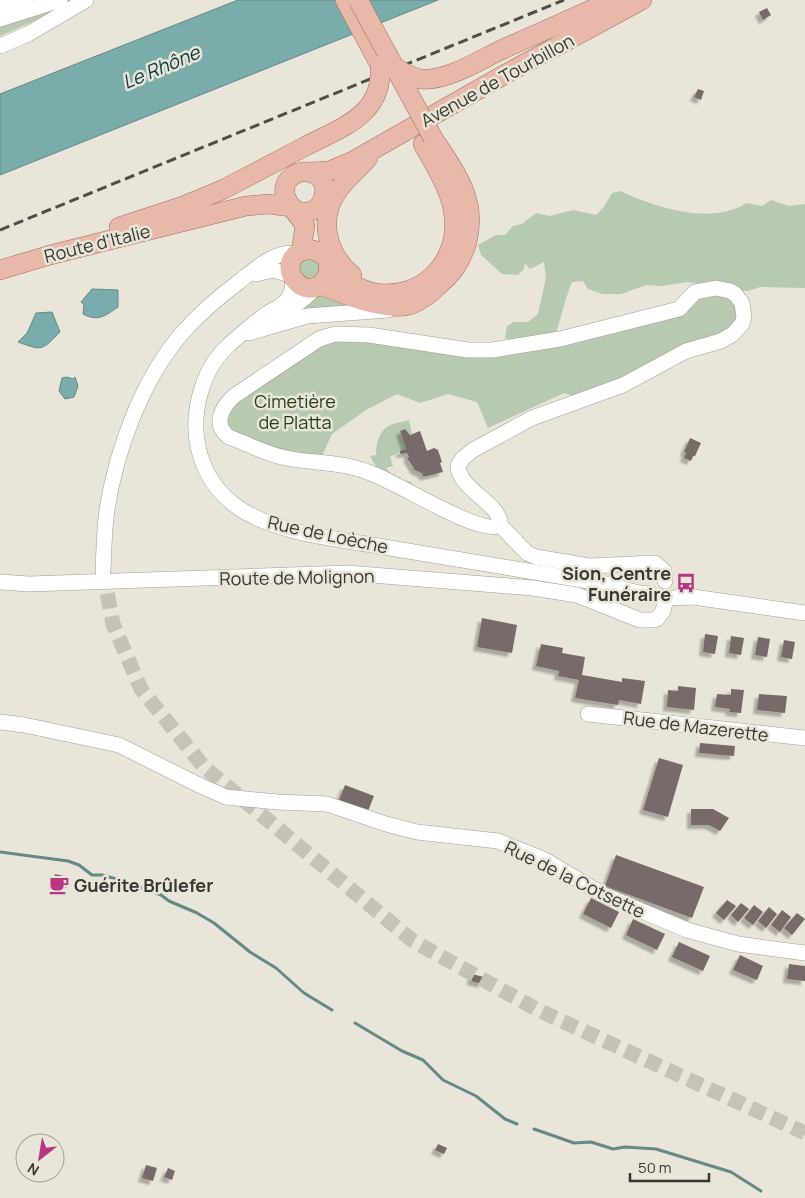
<svg xmlns="http://www.w3.org/2000/svg" width="805" height="1198" font-family="Manrope,sans-serif">
  <defs>
    <filter id="shadow"><feDropShadow dx="-4" dy="4" stdDeviation="1" flood-color="#0004"/></filter>
  </defs>
  <rect width="100%" height="100%" fill="#e9e5d9"/>
  <g fill="#b5caaf">
    <path d="M0,0h82l-82,36z"/>
    <path d="M620,191c35,16 91,35 126,12l16,3 9,-6 18,6 16,-2v84l-45,-1 -12,4 -11,-1 -12,-8 -17,3 -21,-3 -26,4 -15,-1 -25,9h-18l-15,-5 -5,-8 -11,1c-8,19 -11,38 -18,56l-36,3 -13,-3 2,-12 7,-4h14l10,-8 8,-36 -2,-16 -14,7 -5,-6 -1,6 -6,6 -16,-1 -21,-19 -3,-10 18,-10h9l8,-9 9,-2 14,-11 14,3 23,-6 23,5 8,-8 8,-14z"/>
    <path d="M303,258l15,2 4,8 -3,10 -13,1 -8,-9 -1,-6z"/>
    <path d="M715,291l21,12c2,12 2,18 -6,27l-115,53 -41,13 -10,-3 -76,35 -11,-26 -29,-8 -28,9 -23,-9 -31,16 -34,24 -11,24 -39,-5 -47,-18 -12,-12 6,-19 93,-64 44,-3 130,16z"/>
    <path d="M322,294l37,12 -59,6 17,-17z"/>
    <path d="M409,420l3,14h-4l-3,-5 -5,2 6,18 -16,8 3,9 -7,2 6,7 2,-1 3,4 3,-1 2,3 9,2 1,3 -2,2 -32,-17 -8,-14 6,-1c0,-11 3,-27 17,-31 5,-2 11,-2 16,-4z"/>
  </g>
  <g fill="#79acab" stroke="#658986">
    <path d="M238,0h200l-438,175v-81z"/>
    <path d="M92,289l26,1v17c-13,9 -20,15 -35,7l1,-9 -3,-3z"/>
    <path d="M52,312l8,20c-19,19 -17,19 -42,10l9,-9 9,-20z"/>
    <path d="M67,377l6,2 2,-2 3,9 -4,11 -9,2 -6,-8 3,-13z"/>
  </g>
  <g fill="none" stroke-linecap="round" stroke-linejoin="round">
    <g stroke="#658986" stroke-width="3">
      <path d="M0,852l68,9 11,4 13,10h10l25,7 34,13 8,6 28,12 17,10 36,29 26,16 28,25 28,17"/>
      <path d="M355,1023l47,28 21,9 20,20 33,16 29,23 12,5"/>
      <path d="M534,1129l40,14 17,-1 22,7 12,-2 31,2 75,23 30,19"/>
    </g>
  </g>
  <g fill="#776a68" filter="url(#shadow)">
    <path d="M767,8l4,7 -8,5 -4,-8z"/>
    <path d="M698,89l6,2 -3,9 -7,-3z"/>
    <path d="M405,429l5,6 10,-4 7,20 7,-3 4,2 4,12 -2,1 3,9 -16,4h-5l1,-2 -10,-5 1,-1 -7,-10 2,-1 -2,-4 -6,1 -1,-1v-2l6,-2 -6,-18z"/>
    <path d="M690,438l11,5 -6,13h-2l-2,5 -7,-3 2,-5 -2,-1z"/>
    <path d="M482,618l35,7 -5,28 -35,-6z"/>
    <path d="M705,634l13,2 -3,18 -12,-2z"/>
    <path d="M731,636l13,2 -3,17 -12,-2z"/>
    <path d="M758,637l12,2 -3,18 -12,-2z"/>
    <path d="M784,640l11,2 -3,17 -11,-2z"/>
    <path d="M541,644l22,4 -1,5 23,4 -3,18 40,7v-4l23,3 -4,23 -22,-4 -1,5 -43,-7 4,-18 -21,-4 1,-5 -23,-5z"/>
    <path d="M678,686l18,2 -2,22 -27,-3 1,-17 10,1z"/>
    <path d="M731,689l13,1 -3,23 -12,-1 1,-3 -15,-2 2,-13 14,1z"/>
    <path d="M759,694l28,2 -2,17 -28,-3z"/>
    <path d="M700,743l35,3 -1,10 -35,-3z"/>
    <path d="M659,758l24,7 -15,52 -25,-7z"/>
    <path d="M345,785l29,11 -6,15 -29,-11z"/>
    <path d="M691,809h22l16,9 -9,13 -11,-6h-18z"/>
    <path d="M616,855l88,32 -12,31 -87,-32z"/>
    <path d="M55,874l13,3 -2,11 -13,-2z"/>
    <path d="M591,898l28,14 -8,16 -28,-14z"/>
    <path d="M727,900l9,6 -12,14 -8,-7z"/>
    <path d="M741,903l8,6 -11,13 -7,-7z"/>
    <path d="M754,905l9,7 -10,13 -9,-7z"/>
    <path d="M769,907l8,7 -11,14 -8,-7z"/>
    <path d="M782,910l9,7 -11,15 -9,-7z"/>
    <path d="M797,913l8,6 -13,16 -8,-7z"/>
    <path d="M633,919l32,15 -8,16 -31,-15z"/>
    <path d="M679,942l31,14 -7,15 -31,-14z"/>
    <path d="M740,955l23,11 -6,14 -24,-10z"/>
    <path d="M789,964l16,2v15l-18,-2z"/>
    <path d="M472,974l12,3 -2,7 -11,-3z"/>
    <path d="M438,1144l9,4 -3,6 -9,-4z"/>
    <path d="M146,1165l11,3 -4,13 -11,-3z"/>
    <path d="M168,1168l7,3 -3,9 -8,-3z"/>
  </g>
  <g fill="none" stroke-linecap="round" stroke-linejoin="round">
    <path stroke="#c5c2b7" stroke-width="15" stroke-dasharray="15 8" stroke-linecap="butt" d="M103,571l10,53 28,65 63,78 209,174 125,69 267,123"/>
    <defs>
      <g id="minor">
        <path d="M0,7l26,-6"/>
        <path d="M0,19l60,-19"/>
        <path d="M0,46l28,-12 58,-34"/>
        <path d="M256,274l17,-4 18,5"/>
        <path d="M293,279c0,6 -1,13 -4,18 -5,8 -13,11 -21,16 -13,9 -26,20 -38,31 -14,12 -24,30 -29,47 -13,43 -1,89 35,115 38,28 103,33 148,41 76,13 152,26 228,38 13,5 25,9 39,9"/>
        <path d="M716,288l14,3 5,3 7,9 2,14 -2,7 -9,10 -12,7 -35,10 -63,34 -91,33 -59,32 -10,8 -5,8c1,24 44,38 42,59 -15,11 -86,-32 -104,-40 -15,-8 -32,-16 -49,-19 -20,-4 -41,-4 -61,-8 -20,-4 -38,-14 -57,-21 -17,-12 -7,-30 5,-41l85,-57 16,-5 34,1 99,15h24l68,-11 119,-30 16,-17z"/>
        <path d="M278,315c15,-7 28,-16 39,-29"/>
        <path d="M249,333l58,-17 81,-6"/>
        <path d="M500,525l27,28 9,4 53,9 66,-3 9,8 1,10"/>
        <path d="M103,571c1,-20 1,-41 4,-61 9,-60 36,-133 77,-179 17,-19 36,-35 56,-50 15,-12 37,-32 57,-27"/>
        <path d="M0,582l29,2 318,-11 186,15 44,7 63,25h13l4,-1 6,-8 2,-8"/>
        <path d="M671,598l22,-1 112,16"/>
        <path d="M588,714l217,24"/>
        <path d="M0,722l24,3 95,20 82,41 25,11 51,5 50,2 59,20 31,8 81,9 45,18 61,36 83,35 51,14 67,9"/>
      </g>
      <g id="major">
        <path d="M345,0l35,65"/>
        <path d="M501,50l112,-50"/>
        <path d="M309,172l20,-1 24,-10 149,-85 140,-76"/>
        <path d="M292,208c31,19 47,-33 15,-36 -7,-1 -13,2 -18,7 -14,17 9,33 16,47l-4,25"/>
        <path d="M119,227l64,-21 41,-17 82,-43"/>
        <path d="M324,256c-7,-6 -14,-8 -22,-5 -31,13 6,59 25,25"/>
        <path d="M328,268c15,11 30,22 48,25 45,7 83,-30 78,-76 -2,-26 -19,-51 -31,-73"/>
        <path d="M0,270l50,-15 196,-49 22,-2 24,3"/>
        <path d="M352,275c-25,-21 -35,-57 -13,-86 8,-11 20,-20 29,-31"/>
        <path d="M320,285c24,9 58,24 85,21 12,-2 26,-13 35,-22 27,-22 37,-60 24,-93 -7,-19 -20,-36 -31,-53"/>
      </g>
    </defs>
    <use href="#minor" stroke="#a19d92" stroke-width="16"/>
    <use href="#major" stroke="#a06d5b" stroke-width="20"/>
    <use href="#minor" stroke="#fff" stroke-width="15"/>
    <use href="#major" stroke="#e8b9aa" stroke-width="19"/>
    <path stroke="#4f4d47" stroke-width="3" stroke-dasharray="10 5" stroke-linecap="butt" d="M0,230l564,-230"/>
    <defs>
      <g id="major-bridge">
        <path d="M358,0l75,138"/>
        <path d="M393,66c9,6 18,11 28,13 24,3 59,-19 80,-29"/>
        <path d="M306,146c36,-19 78,-31 74,-81"/>
      </g>
    </defs>
    <use href="#major-bridge" stroke="#a06d5b" stroke-width="20" stroke-linecap="butt"/>
    <use href="#major-bridge" stroke="#e8b9aa" stroke-width="19"/>
  </g>
  <defs>
    <symbol id="bus-bare" viewBox="-9 -9 18 18"><path d="M-5-6H5V4H4V6H2V4H-2V6H-4V4H-5ZM-3.5-4V0h7V-4ZM-3.5 1.2v1.5H-2V1.2ZM2 1.2v1.5H3.5V1.2Z" fill="#b73680" stroke="#e9e5d9" stroke-width="2.5" paint-order="stroke"/></symbol>
    <symbol id="cafe-bare" viewBox="-9 -9 18 18"><path d="M-5.5-4.5H6V0H3Q3 3.5 0 3.5H-2.5Q-5.5 3.5-5.5 0ZM3-3.2v2h1.7v-2ZM-6 4.5H4V6H-6Z" fill="#b73680" stroke="#e9e5d9" stroke-width="2.5" paint-order="stroke"/></symbol>
  </defs>
  <g fill-rule="evenodd">
    <use href="#bus-bare" x="672" y="569" width="28" height="28"/>
    <use href="#cafe-bare" x="45" y="871" width="28" height="28"/>
  </g>
  <g text-anchor="middle" dominant-baseline="central" stroke-width="5" stroke-linejoin="round" paint-order="stroke">
    <g font-size="18" fill="#373631" stroke="#e9e5d9">
      <text transform="translate(497 80) rotate(-29)">Avenue de Tourbillon</text>
      <text transform="translate(97 243) rotate(-14)">Route d'Italie</text>
      <text transform="translate(328 534) rotate(12)">Rue de Loèche</text>
      <text transform="translate(297 577) rotate(-1)">Route de Molignon</text>
      <text transform="translate(696 726) rotate(7)">Rue de Mazerette</text>
      <text transform="translate(575 879) rotate(26)">Rue de la Cotsette</text>
    </g>
    <g font-size="18" fill="#1c3e10" stroke="#e9e5d9">
      <text x="295" y="401">Cimetière<tspan x="295" dy="21">de Platta</tspan></text>
    </g>
    <g font-size="18" font-weight="bold" fill="#373631" stroke="#e9e5d9" text-anchor="end">
      <text x="671" y="573">Sion, Centre<tspan x="671" dy="21">Funéraire</tspan></text>
      <text x="74" y="885" text-anchor="start">Guérite Brûlefer</text>
    </g>
    <g font-size="19" font-style="italic" fill="#06393a" stroke="#e9e5d9">
      <text transform="translate(161 67) rotate(-23)">Le Rhône</text>
    </g>
  </g>
  <g transform="translate(40 1158) rotate(211)"><circle r="24" fill="#e9e5d9" stroke="#a29f96"/>
  <path d="M0-4L9 19L0 12L-9 19Z" fill="#b73680"/>
  <text y="-8" font-size="14" font-weight="bold" text-anchor="middle" fill="#373631">N</text>
  </g>
  <path d="M630 1173v8h79v-8" fill="none" stroke="#373631" stroke-width="2.5"/>
  <text x="638" y="1173" font-size="15" fill="#373631" stroke="#e9e5d9" stroke-width="4" paint-order="stroke">50 m</text>
</svg>
